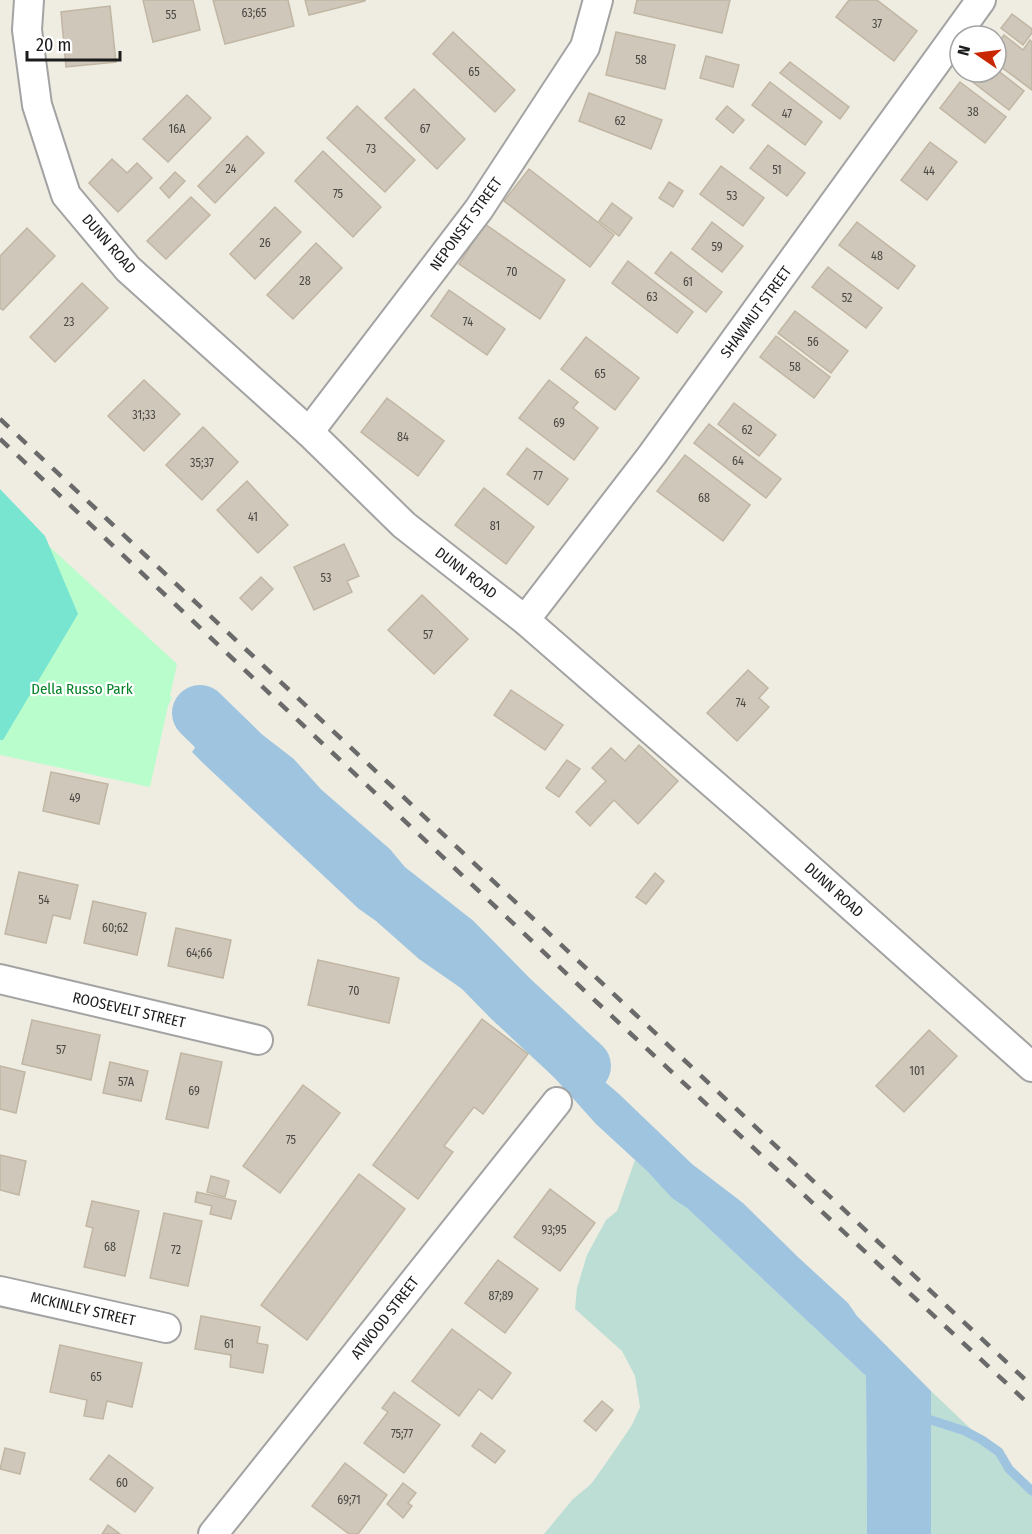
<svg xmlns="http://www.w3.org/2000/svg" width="1032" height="1534" font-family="'Fira Sans Condensed',sans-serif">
  <rect width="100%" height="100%" fill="#efede1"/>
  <g fill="#bdded5">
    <path d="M635,1160c18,15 32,34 52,48l179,168 1,158h-323l29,-35 18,-15 13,-18 28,-41 8,-18 -5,-31 -13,-25 -47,-42 2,-21 10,-33 19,-35 11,-9z"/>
    <path d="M931,1391l101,96v47h-101z"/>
  </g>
  <path fill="#b9fdcc" d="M0,501l177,163 -7,32 2,1 -4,9 -18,81 -150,-32z"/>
  <path fill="#78e5d0" d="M0,489l45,47 33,78 -75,126h-3z"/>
  <path fill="#9ec4e0" d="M208,729l70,63 15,18 118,97 33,36 175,151 73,70 51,39 56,55 49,45 9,13 74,75v143h-64l-1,-158 -179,-168 -15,-10 -25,-27 -51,-47 -70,-78 -58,-53 -49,-34 -43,-38 -17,-12 -155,-145 -12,-12z"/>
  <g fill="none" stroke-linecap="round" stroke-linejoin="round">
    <path stroke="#9ec4e0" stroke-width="9" d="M928,1419l37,12 17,9 17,12 10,17 23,22"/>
    <path stroke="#9ec4e0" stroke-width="56" d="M200,713l44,43 31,24 27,30 68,59 15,18 70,55 56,57 72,67"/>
  </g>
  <g fill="#cfc7ba" stroke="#c1b6a3" stroke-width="1.5">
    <path d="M143,0h50l7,30 -47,12z"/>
    <path d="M213,0h75l6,26 -69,18z"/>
    <path d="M305,0h60v1l-56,14z"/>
    <path d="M637,0h93l-8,33 -88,-20z"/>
    <path d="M849,0h28l40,31 -23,30 -58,-44z"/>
    <path d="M110,6l6,56 -50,5 -5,-55z"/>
    <path d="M1012,14l20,15v4l-9,12 -22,-17z"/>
    <path d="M453,32l62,58 -20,22 -62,-58z"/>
    <path d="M616,32l59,13 -10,44 -59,-14z"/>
    <path d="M1004,35l19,15 7,-10 2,2v48l-36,-27v-18z"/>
    <path d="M706,56l33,9 -6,22 -33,-9z"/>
    <path d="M790,62l59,45 -9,12 -60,-46z"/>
    <path d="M996,69l28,22 -15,19 -44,-34 3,-4h28z"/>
    <path d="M770,82l52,40 -17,23 -53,-40z"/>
    <path d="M960,82l46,35 -21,26 -45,-35z"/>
    <path d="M414,89l51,50 -28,30 -52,-51z"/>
    <path d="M589,93l73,27 -11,29 -72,-28z"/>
    <path d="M187,95l24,23 -43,44 -25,-23z"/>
    <path d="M357,106l58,54 -30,32 -58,-54z"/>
    <path d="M727,106l17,14 -11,13 -17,-14z"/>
    <path d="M247,136l17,17 -49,50 -17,-17z"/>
    <path d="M930,142l27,20 -30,38 -26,-20z"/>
    <path d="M768,145l37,28 -18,23 -37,-28z"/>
    <path d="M323,151l58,56 -28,30 -58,-56z"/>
    <path d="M112,159l15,14 10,-10 15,15 -34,34 -29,-29z"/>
    <path d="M721,166l43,32 -21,28 -43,-32z"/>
    <path d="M529,169l85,66 -24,32 -86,-66z"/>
    <path d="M175,172l10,9 -16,17 -9,-10z"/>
    <path d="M669,182l14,9 -10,16 -14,-9z"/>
    <path d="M191,197l19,18 -44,44 -19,-18z"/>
    <path d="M612,203l20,15 -13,18 -20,-15z"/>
    <path d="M275,207l26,25 -46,47 -25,-25z"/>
    <path d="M712,222l31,24 -21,26 -30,-23z"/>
    <path d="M857,222l58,44 -17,23 -59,-44z"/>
    <path d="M485,224l80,56 -25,39 -81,-55z"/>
    <path d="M27,228l28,28 -52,54 -3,-2v-52z"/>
    <path d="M316,243l26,25 -49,51 -26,-24z"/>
    <path d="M671,252l51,40 -16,20 -51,-39z"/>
    <path d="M628,261l65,51 -16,21 -65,-50z"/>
    <path d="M828,267l54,41 -16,20 -54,-41z"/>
    <path d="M82,283l26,25 -53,54 -25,-25z"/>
    <path d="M449,290l56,39 -18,26 -56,-39z"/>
    <path d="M795,311l53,40 -17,22 -53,-40z"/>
    <path d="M776,336l54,41 -16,21 -54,-41z"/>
    <path d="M586,337l53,41 -24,32 -54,-41z"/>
    <path d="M144,380l36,34 -36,37 -36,-35z"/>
    <path d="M549,380l29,22 -5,6 25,20 -24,32 -55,-42z"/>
    <path d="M387,398l57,43 -26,35 -57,-44z"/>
    <path d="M734,403l42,32 -17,21 -41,-32z"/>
    <path d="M709,424l72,55 -15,19 -72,-55z"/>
    <path d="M203,427l35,35 -36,38 -36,-35z"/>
    <path d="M527,448l41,31 -20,26 -41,-31z"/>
    <path d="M685,455l65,50 -27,36 -66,-50z"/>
    <path d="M247,481l41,44 -30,28 -41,-43z"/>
    <path d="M484,488l50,39 -28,37 -51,-39z"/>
    <path d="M344,544l15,32 -12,5 5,11 -38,18 -20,-43z"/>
    <path d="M261,577l12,12 -21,21 -12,-12z"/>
    <path d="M422,595l46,44 -34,35 -46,-44z"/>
    <path d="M748,670l20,18 -9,10 10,9 -32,34 -30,-28z"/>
    <path d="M511,690l52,35 -18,25 -51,-35z"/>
    <path d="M639,745l39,36 -40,43 -24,-24 -24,26 -14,-14 30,-31 -14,-13 19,-20 14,13z"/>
    <path d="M567,760l13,9 -21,28 -13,-9z"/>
    <path d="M51,772l57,12 -9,40 -56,-13z"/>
    <path d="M19,872l59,13 -8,34 -17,-4 -7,28 -41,-9z"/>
    <path d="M655,873l9,8 -18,23 -10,-7z"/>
    <path d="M93,901l53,12 -9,42 -53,-12z"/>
    <path d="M176,928l55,12 -8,38 -55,-12z"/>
    <path d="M318,960l81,18 -10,45 -81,-18z"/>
    <path d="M482,1019l46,35 -45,60 -9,-7 -30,39 9,6 -35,47 -45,-34z"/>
    <path d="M32,1020l68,15 -9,45 -69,-16z"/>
    <path d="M929,1030l28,26 -53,56 -28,-26z"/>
    <path d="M181,1053l41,9 -14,66 -42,-9z"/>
    <path d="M110,1062l38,9 -7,30 -38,-8z"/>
    <path d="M0,1066l25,6 -9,41 -16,-4z"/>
    <path d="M303,1085l37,28 -60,80 -37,-27z"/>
    <path d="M0,1155l26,6 -7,34 -19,-5z"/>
    <path d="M359,1174l46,35 -98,131 -46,-35z"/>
    <path d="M211,1176l18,5 -4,16 -18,-5z"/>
    <path d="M550,1189l45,34 -35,48 -46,-34z"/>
    <path d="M197,1192l39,9 -5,18 -21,-5 2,-8 -17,-4z"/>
    <path d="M92,1201l47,10 -14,65 -41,-9 9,-39 -7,-2z"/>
    <path d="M164,1213l38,8 -14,65 -38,-8z"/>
    <path d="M498,1260l40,29 -33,44 -40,-30z"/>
    <path d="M201,1316l59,11 -3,16 11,2 -5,28 -33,-6 1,-12 -36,-6z"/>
    <path d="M452,1329l59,44 -19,26 -13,-10 -20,27 -47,-35z"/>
    <path d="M60,1345l82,18 -10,44 -25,-6 -4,18 -19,-3 3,-16 -37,-8z"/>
    <path d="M394,1392l46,33 -36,48 -40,-30 24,-31 -6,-4z"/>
    <path d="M602,1401l11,9 -17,21 -12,-10z"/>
    <path d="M481,1433l24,18 -10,12 -23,-17z"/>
    <path d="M5,1448l20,5 -5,21 -20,-5z"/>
    <path d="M109,1455l44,33 -18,24 -45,-33z"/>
    <path d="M345,1463l42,32 -29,39h-9l-37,-28z"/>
    <path d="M403,1483l13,10 -8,10 4,3 -9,12 -16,-14z"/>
    <path d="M108,1525l12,9h-18z"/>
  </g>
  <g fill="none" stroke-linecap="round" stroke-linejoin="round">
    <defs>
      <g id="street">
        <path d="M29,0l-2,30 10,75 29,90 62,74 181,163 95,93 121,95 232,202 275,245"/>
        <path d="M309,432l170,-223 106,-162 13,-47"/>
        <path d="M525,620l127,-165 329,-455"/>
        <path d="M0,979l258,61"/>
        <path d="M0,1291l166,37"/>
        <path d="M213,1534l344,-432"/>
      </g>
    </defs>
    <use href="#street" stroke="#a3a3a3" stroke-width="32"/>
    <use href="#street" stroke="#fff" stroke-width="28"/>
    <g stroke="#6a6a6a" stroke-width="4.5" stroke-dasharray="12 12" stroke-linecap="butt">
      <path d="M0,419l1032,967"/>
      <path d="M0,439l588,555 444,413"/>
    </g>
  </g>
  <g text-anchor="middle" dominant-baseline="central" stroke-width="4.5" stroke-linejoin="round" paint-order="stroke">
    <g font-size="12" fill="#494744">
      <text x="254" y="13">63;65</text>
      <text x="171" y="15">55</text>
      <text x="877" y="24">37</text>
      <text x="641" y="60">58</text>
      <text x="474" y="72">65</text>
      <text x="973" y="112">38</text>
      <text x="787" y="114">47</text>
      <text x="620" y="121">62</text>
      <text x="177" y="129">16A</text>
      <text x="425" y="129">67</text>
      <text x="371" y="149">73</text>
      <text x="231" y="169">24</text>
      <text x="777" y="170">51</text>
      <text x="929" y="171">44</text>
      <text x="338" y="194">75</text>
      <text x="732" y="196">53</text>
      <text x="265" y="243">26</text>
      <text x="717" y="247">59</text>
      <text x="877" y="256">48</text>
      <text x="512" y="272">70</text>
      <text x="305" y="281">28</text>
      <text x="688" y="282">61</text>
      <text x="652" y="297">63</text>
      <text x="847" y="298">52</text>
      <text x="69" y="322">23</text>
      <text x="468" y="322">74</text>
      <text x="813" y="342">56</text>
      <text x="795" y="367">58</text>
      <text x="600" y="374">65</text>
      <text x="144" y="415">31;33</text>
      <text x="559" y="423">69</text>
      <text x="747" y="430">62</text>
      <text x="403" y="437">84</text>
      <text x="738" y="461">64</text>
      <text x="202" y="463">35;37</text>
      <text x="538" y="476">77</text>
      <text x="704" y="498">68</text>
      <text x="253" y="517">41</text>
      <text x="495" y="526">81</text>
      <text x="326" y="578">53</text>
      <text x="428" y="635">57</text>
      <text x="741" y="703">74</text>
      <text x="75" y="798">49</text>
      <text x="44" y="900">54</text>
      <text x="115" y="928">60;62</text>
      <text x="199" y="953">64;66</text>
      <text x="354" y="991">70</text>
      <text x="61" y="1050">57</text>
      <text x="917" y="1071">101</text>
      <text x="126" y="1082">57A</text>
      <text x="194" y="1091">69</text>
      <text x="291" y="1140">75</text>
      <text x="554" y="1230">93;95</text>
      <text x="110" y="1247">68</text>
      <text x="176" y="1250">72</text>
      <text x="501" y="1296">87;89</text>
      <text x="229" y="1344">61</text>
      <text x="96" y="1377">65</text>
      <text x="402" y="1434">75;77</text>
      <text x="122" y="1483">60</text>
      <text x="349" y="1500">69;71</text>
    </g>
    <g font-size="15" fill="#1c1c1c" stroke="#fff">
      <text transform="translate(466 224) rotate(-54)">NEPONSET STREET</text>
      <text transform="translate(109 244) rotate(49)">DUNN ROAD</text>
      <text transform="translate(756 312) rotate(-54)">SHAWMUT STREET</text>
      <text transform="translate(466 573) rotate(38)">DUNN ROAD</text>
      <text transform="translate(834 890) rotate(42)">DUNN ROAD</text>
      <text transform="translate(129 1010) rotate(13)">ROOSEVELT STREET</text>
      <text transform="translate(83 1309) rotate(13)">MCKINLEY STREET</text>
      <text transform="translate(385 1318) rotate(-52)">ATWOOD STREET</text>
    </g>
    <g font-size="15" fill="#038226" stroke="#fff">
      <text x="82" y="689">Della Russo Park</text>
    </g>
  </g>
  <g transform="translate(978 54) rotate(284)"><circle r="28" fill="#ffffff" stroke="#a4a4a4" stroke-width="1.5"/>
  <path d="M0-4.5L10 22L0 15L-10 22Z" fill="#c92700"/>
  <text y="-9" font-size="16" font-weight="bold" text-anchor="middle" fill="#1c1c1c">N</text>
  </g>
  <path d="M27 51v9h93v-9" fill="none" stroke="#1c1c1c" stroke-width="3"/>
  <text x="36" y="51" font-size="18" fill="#1c1c1c" stroke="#ffffff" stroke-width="4.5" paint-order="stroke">20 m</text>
</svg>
